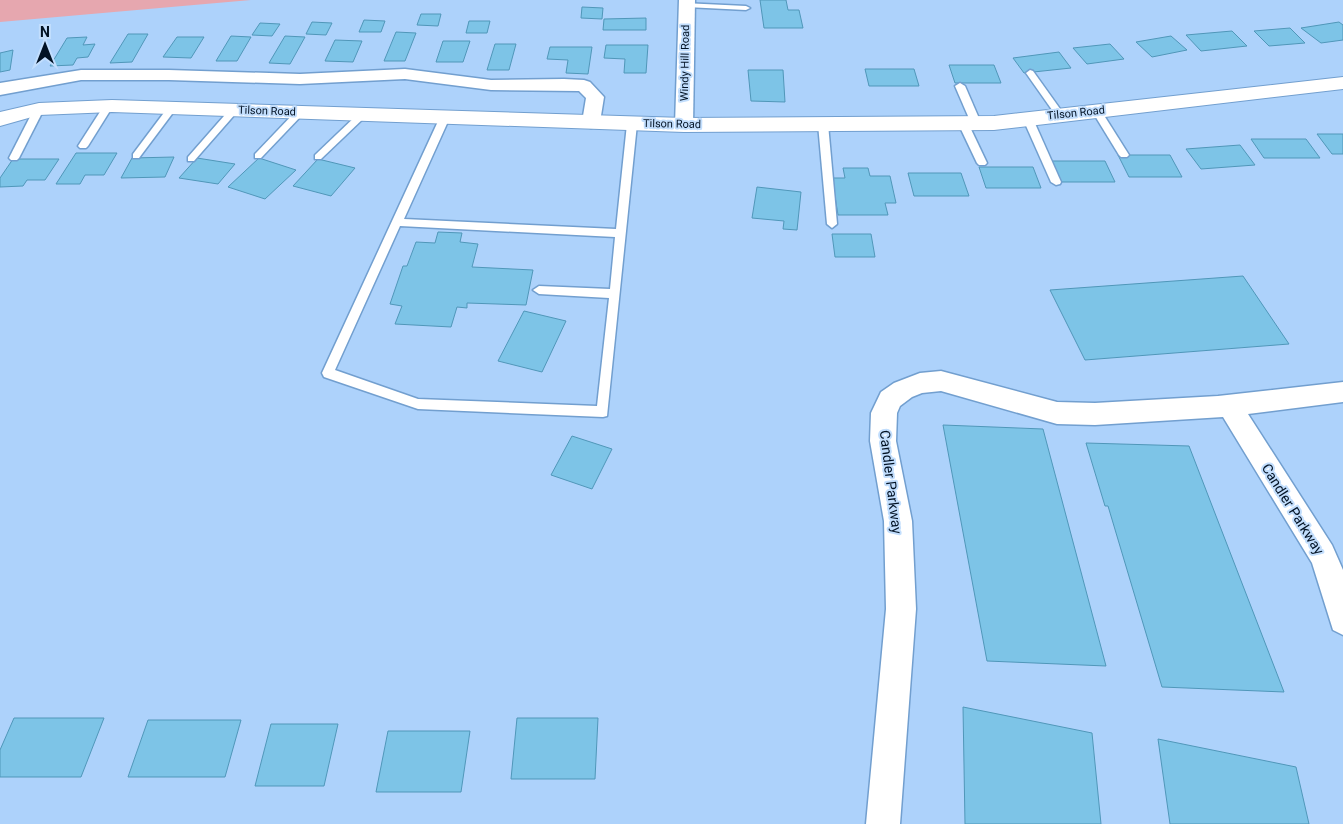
<svg xmlns="http://www.w3.org/2000/svg" width="1343" height="824" font-family="Roboto,sans-serif">
  <rect width="100%" height="100%" fill="#add2fb"/>
  <path fill="#e6a7af" d="M0,0h251l-251,22z"/>
  <g fill="#7dc4e7" stroke="#5097b9">
    <path d="M760,0h26l2,10h11l4,18h-39z"/>
    <path d="M582,7l21,1 -1,11 -21,-1z"/>
    <path d="M421,14h20l-3,12 -21,-1z"/>
    <path d="M646,18v12h-43l1,-11z"/>
    <path d="M364,20l21,1 -4,11h-22z"/>
    <path d="M469,21h21l-3,12h-21z"/>
    <path d="M312,22l20,1 -6,12 -20,-1z"/>
    <path d="M1339,22l4,3v15l-22,3 -20,-15z"/>
    <path d="M260,23l20,1 -8,12 -20,-1z"/>
    <path d="M1290,28l15,15 -36,3 -15,-15z"/>
    <path d="M1232,31l15,15 -46,5 -15,-16z"/>
    <path d="M396,32l20,1 -11,28h-21z"/>
    <path d="M128,34h20l-16,28 -22,1z"/>
    <path d="M231,36l20,1 -14,24h-21z"/>
    <path d="M285,36l20,1 -15,27 -21,-1z"/>
    <path d="M1171,36l16,14 -35,7 -16,-15z"/>
    <path d="M87,37l-4,8 12,-1 -7,13 -11,1 -4,7 -23,1 17,-28z"/>
    <path d="M177,37h27l-13,21 -28,-1z"/>
    <path d="M335,40l27,1 -9,21 -28,-1z"/>
    <path d="M443,41h27l-7,21h-27z"/>
    <path d="M495,44h21l-7,26h-22z"/>
    <path d="M1110,44l14,15 -37,5 -14,-16z"/>
    <path d="M606,45h42l-2,28h-22l1,-14 -21,-1z"/>
    <path d="M550,47h42l-4,27 -22,-1 2,-13 -21,-1z"/>
    <path d="M13,50l-3,20 -10,2v-19z"/>
    <path d="M1059,52l12,16 -47,5 -11,-15z"/>
    <path d="M949,65h45l7,18h-46z"/>
    <path d="M865,69h49l5,17h-50z"/>
    <path d="M748,70h35l2,32 -34,-1z"/>
    <path d="M1317,134h26v20h-11z"/>
    <path d="M1251,139h55l14,19h-56z"/>
    <path d="M1240,145l15,20 -54,4 -15,-20z"/>
    <path d="M76,153h41l-13,22h-19l-5,9h-24z"/>
    <path d="M1118,155h52l12,22h-53z"/>
    <path d="M174,157l-9,20 -44,1 11,-20z"/>
    <path d="M197,158l38,6 -17,20 -39,-6z"/>
    <path d="M259,158l37,12 -31,29 -37,-12z"/>
    <path d="M13,159h46l-14,21h-18l-4,6 -23,1v-9z"/>
    <path d="M318,159l37,9 -24,28 -38,-10z"/>
    <path d="M1051,161h54l10,21h-56z"/>
    <path d="M979,167h54l8,21h-55z"/>
    <path d="M843,168h25l2,8h20l6,27h-11l3,12h-50l-6,-37h13z"/>
    <path d="M908,173h53l8,23h-55z"/>
    <path d="M757,187l44,5 -4,38 -14,-1 1,-8 -32,-3z"/>
    <path d="M438,232l24,1 -2,9 18,2 -6,23 61,3 -7,35 -59,-2v5l-10,-1 -6,20 -56,-3 7,-18 -12,-2 13,-38h4l9,-24 19,1z"/>
    <path d="M832,234h39l4,23h-40z"/>
    <path d="M1243,276l46,68 -204,16 -35,-70z"/>
    <path d="M524,311l42,10 -24,51 -44,-11z"/>
    <path d="M943,425l100,4 63,237 -119,-5z"/>
    <path d="M572,436l40,13 -20,40 -41,-14z"/>
    <path d="M1086,443l103,3 95,246 -122,-5 -54,-181h-3z"/>
    <path d="M963,707l129,26 9,91h-136z"/>
    <path d="M14,718h90l-23,59h-81v-27z"/>
    <path d="M517,718h81l-3,61h-84z"/>
    <path d="M148,720h93l-16,57h-97z"/>
    <path d="M271,724h67l-14,62h-69z"/>
    <path d="M388,731h82l-9,61h-85z"/>
    <path d="M1158,739l138,28 13,57h-139z"/>
  </g>
  <g fill="none" stroke-linecap="round" stroke-linejoin="round">
    <defs>
      <g id="lane">
        <path d="M683,3l63,3 4,2 -4,2 -60,-3h-3z"/>
        <path d="M1030,70l3,1 30,42v4h-6l-31,-44z"/>
        <path d="M960,83l5,3 16,37 -2,2 -3,1 -5,-3 -16,-37z"/>
        <path d="M108,103l5,3 -25,40 -2,2h-6l-2,-2 27,-42z"/>
        <path d="M172,105l3,1v4l-36,48h-6v-4l36,-48z"/>
        <path d="M39,106l5,3 -25,49 -2,2h-6l-2,-2 25,-49z"/>
        <path d="M234,107l5,3 -2,2 -43,49h-6v-4l43,-49z"/>
        <path d="M1097,108l3,1 29,46 -2,2h-6l-2,-2 -27,-44z"/>
        <path d="M300,109l3,1v4l-42,44h-6v-4l42,-44z"/>
        <path d="M362,112l3,1v4l-44,42h-6v-4l44,-42z"/>
        <path d="M445,114l5,3 -46,102 212,10 11,-105 5,-3 5,3 -30,292 -4,1 -185,-8 -94,-32 -2,-4 118,-256zM400,226l215,11 -5,52 -71,-3 -6,4 6,4 70,4 -12,108 -179,-7 -83,-29z"/>
        <path d="M1028,116l5,3 28,63 -1,2 -4,1 -5,-3 -28,-63z"/>
        <path d="M963,120l5,3 19,40 -2,2h-6l-2,-2 -19,-40z"/>
        <path d="M823,121l5,3 9,100 -5,4 -5,-4 -9,-100z"/>
      </g>
      <g id="street">
        <path d="M679,0h16l-2,125 -2,4 -7,2 -7,-2 -2,-4z"/>
        <path d="M405,69l86,11 73,-1 20,1 6,2 14,15 -4,25 -2,4 -7,2 -7,-2 -2,-4 4,-24 -7,-7 -88,-1 -86,-11 -105,5 -131,-4h-88l-81,15v-12l81,-13h88l131,4z"/>
        <path d="M941,371l116,31 38,1 123,-7 125,-14v20l-95,12 84,131 11,25v65l-10,-5 -21,-67 -89,-146 -128,8 -38,-1 -116,-33 -19,2 -10,4 -12,9 -3,7 -1,28 16,80 4,88 -16,215h-34l20,-215 -2,-88 -14,-80 1,-28 10,-21 13,-9 26,-10z"/>
      </g>
      <path id="secondary" d="M1343,77v12l-349,41 -310,2 -572,-20 -73,3 -39,11v-14l39,-9 73,-3 572,18 310,-2z"/>
    </defs>
    <use href="#lane" stroke="#729fcf" stroke-width="3"/>
    <use href="#street" stroke="#729fcf" stroke-width="3"/>
    <use href="#secondary" stroke="#729fcf" stroke-width="2"/>
    <use href="#lane" fill="#fff" fill-rule="evenodd"/>
    <use href="#street" fill="#fff" fill-rule="evenodd"/>
    <use href="#secondary" fill="#fff" fill-rule="evenodd"/>
  </g>
  <g text-anchor="middle" dominant-baseline="central" stroke-width="4" stroke-linejoin="round" paint-order="stroke">
    <g font-size="11" fill="#021224" stroke="#c2defd">
      <text transform="translate(685 63) rotate(-89)">Windy Hill Road</text>
      <text transform="translate(267 111) rotate(2)">Tilson Road</text>
      <text transform="translate(1076 113) rotate(-6)">Tilson Road</text>
      <text transform="translate(672 124) rotate(1)">Tilson Road</text>
    </g>
    <g font-size="14" fill="#021224" stroke="#c2defd">
      <text transform="translate(891 482) rotate(83)">Candler Parkway</text>
      <text transform="translate(1293 509) rotate(58)">Candler Parkway</text>
    </g>
  </g>
  <g transform="translate(45 45)" stroke="#c2defd" stroke-width="4" paint-order="stroke">
  <path d="M0-4L9 19L0 12L-9 19Z" fill="#021224"/>
  <text y="-8" font-size="14" font-weight="bold" text-anchor="middle" fill="#021224">N</text>
  </g>
</svg>
